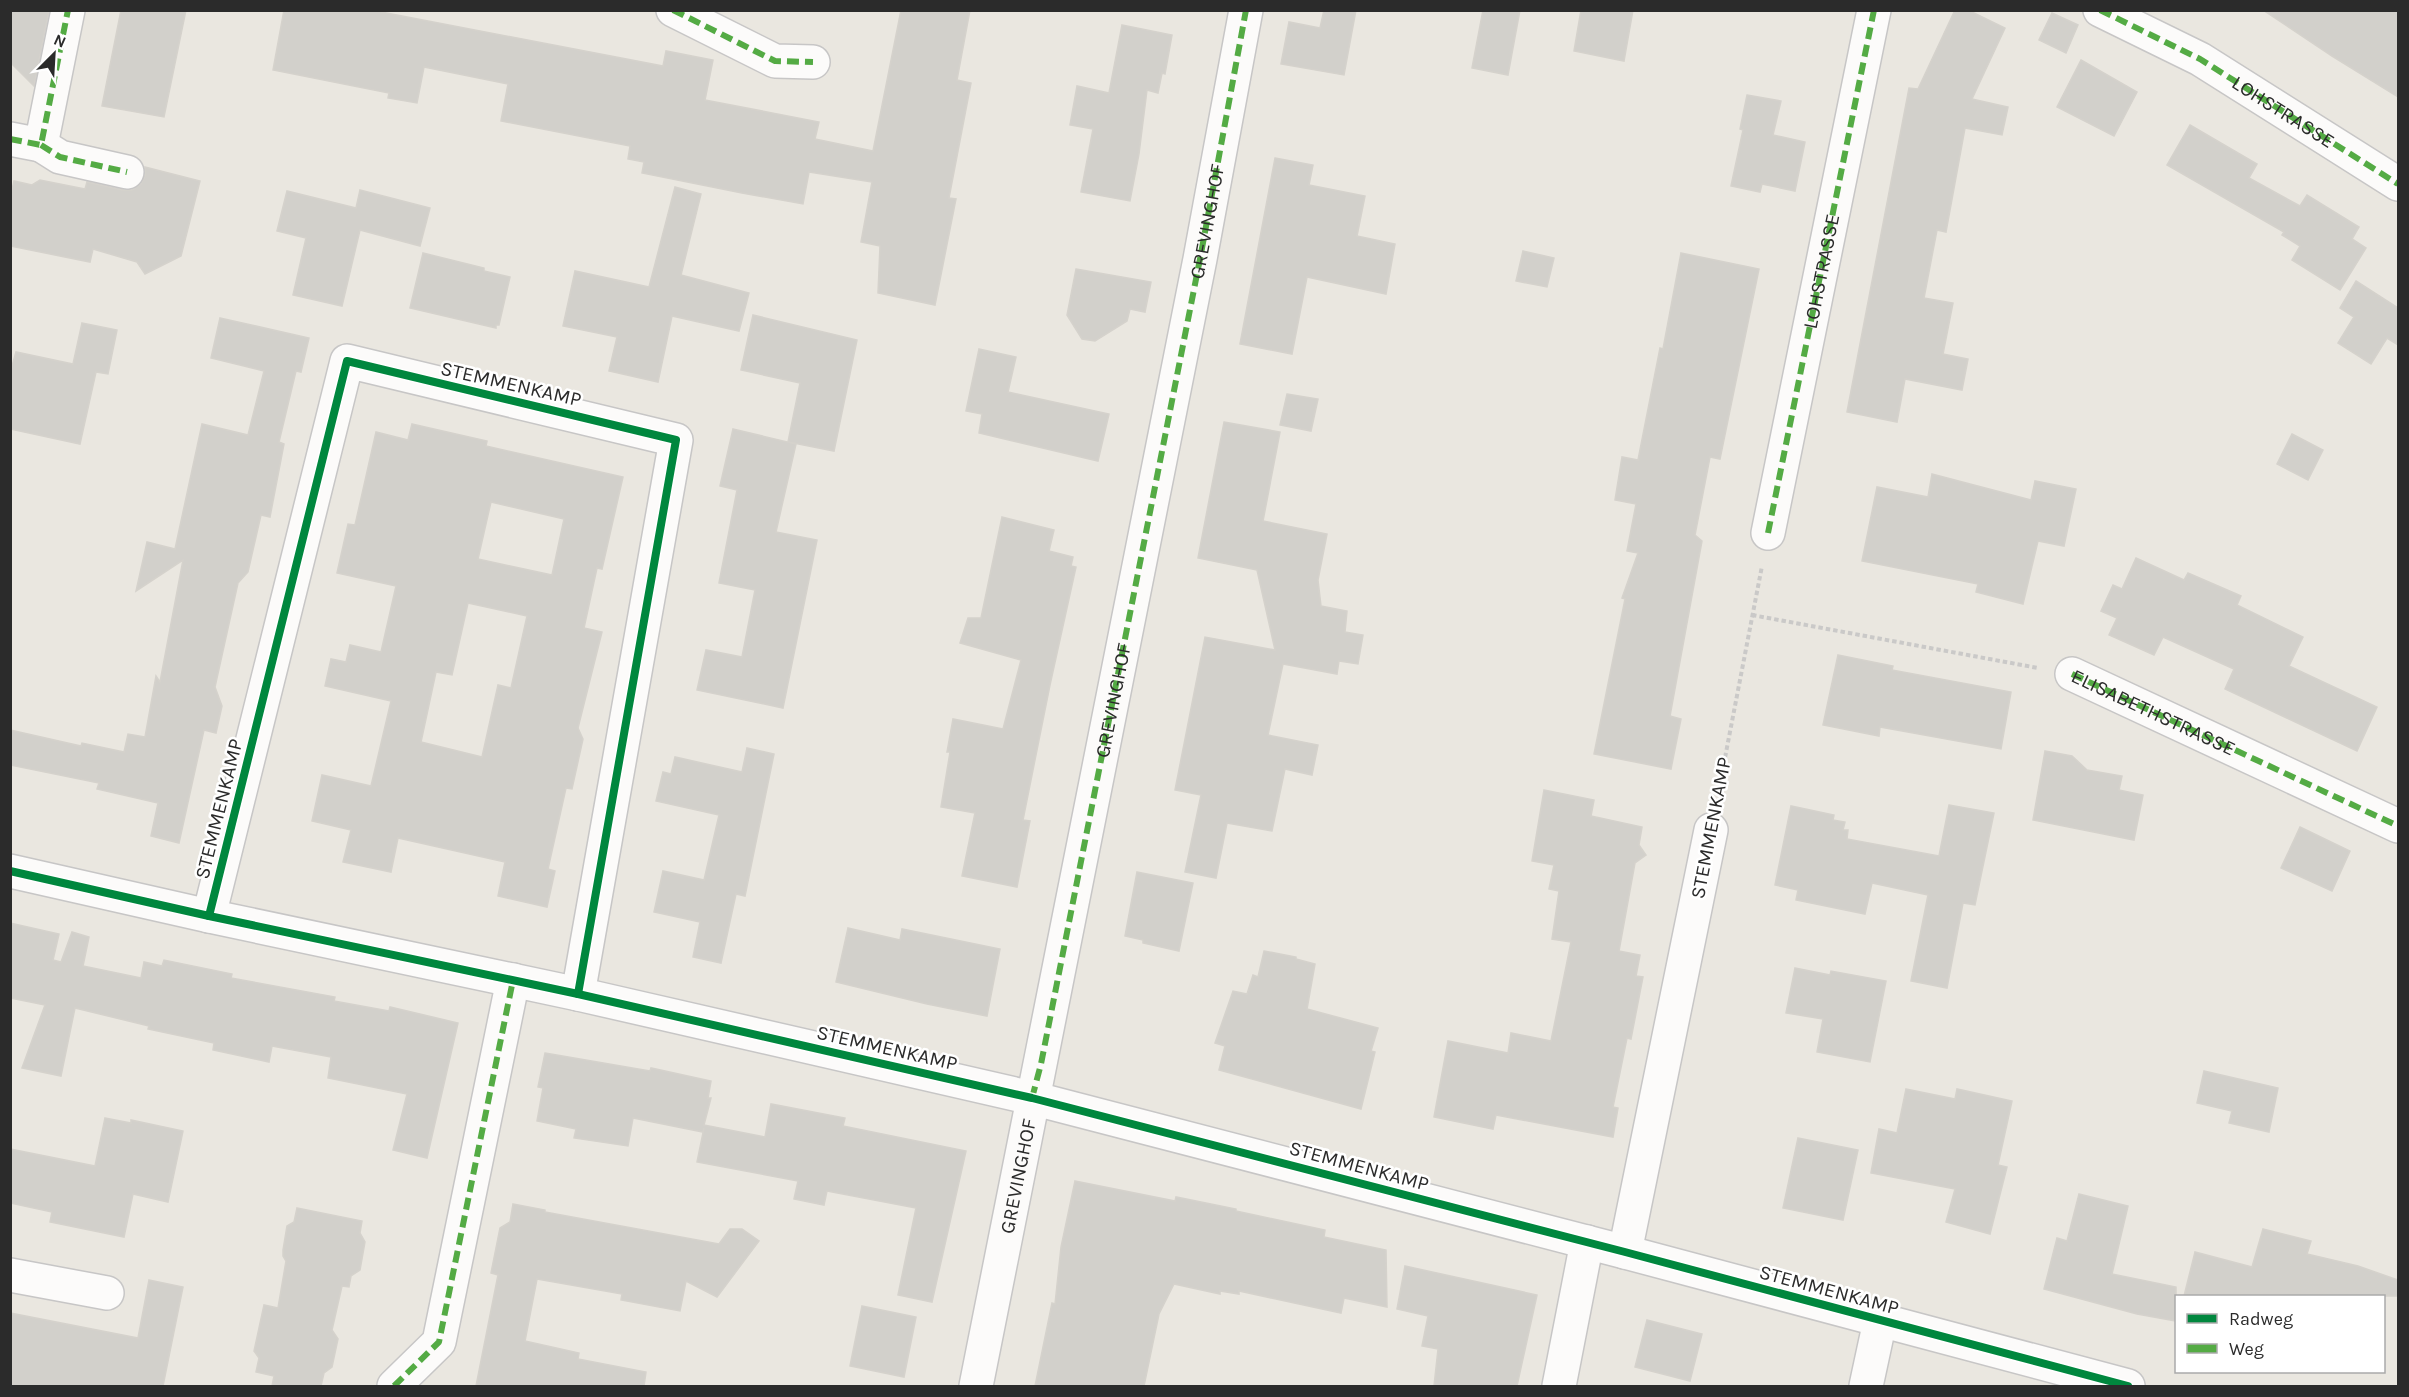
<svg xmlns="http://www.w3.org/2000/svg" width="2409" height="1397" font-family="Karla,sans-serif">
  <rect width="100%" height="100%" fill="#eae7e0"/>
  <g fill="#d2d0cb" stroke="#d5d2cc" stroke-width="1.5" fill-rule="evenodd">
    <path d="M10,10h39l-15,76 -24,-24z"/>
    <path d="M121,10h65l-22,107 -62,-11z"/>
    <path d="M284,10h87l292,56 3,-15 47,9 -8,40 114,22 -4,17 58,12 28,-141h69l-13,70 14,3 -22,115 7,1 -21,106 -57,-12 2,-47 -19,-4 11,-60 -63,-10 -6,32 -61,-11 -100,-20 2,-11 -16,-3 2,-13 -129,-25 7,-37 -84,-17 -7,36 -29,-5 1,-5 -116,-23z"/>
    <path d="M1324,10h32l-12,65 -63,-11 8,-42 31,6z"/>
    <path d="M1483,10h37l-12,65 -36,-7z"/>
    <path d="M1581,10h52l-9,51 -50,-10z"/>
    <path d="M1955,10h13l37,18 -33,71 36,8 -6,28 -37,-7 -19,104 -9,-2 -13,68 29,5 -10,51 25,5 -6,31 -57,-11 -8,43 -50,-10 62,-324 9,1z"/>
    <path d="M2263,10h135v87l-66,-41z"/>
    <path d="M2052,13l26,12 -12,28 -27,-13z"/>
    <path d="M1122,25l50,10 -7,39 -3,-1 -4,20 -11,-3 -8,64 -9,47 -49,-9 12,-63 -23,-4 7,-39 32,7z"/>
    <path d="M2081,60l56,32 -23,44 -57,-29z"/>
    <path d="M1747,95l34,6 -8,34 32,7 -10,49 -33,-7 -2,8 -29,-6 12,-56 -3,-1z"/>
    <path d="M2190,125l67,39 -8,14 51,28 7,-11 52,32 -7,12 14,9 -26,42 -48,-30 8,-14 -18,-11 2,-3 -117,-67z"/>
    <path d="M1275,158l38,7 -4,20 56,11 -8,40 38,8 -9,50 -79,-17 -15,77 -52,-10z"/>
    <path d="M145,167l55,14 -19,75 -36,18 -8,-12 -44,-13 -3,13 -80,-16v-48l4,-17 18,4 8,-5 45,9 2,-7 36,8h9l9,-6 4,-8z"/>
    <path d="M675,187l26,7 -20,81 68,18 -10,38 -67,-15 -14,66 -49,-11 8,-34 -54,-11 12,-55 74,16z"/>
    <path d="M360,190l70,18 -10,38 -60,-16 -18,76 -49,-11 13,-57 -29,-7 10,-40 69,17z"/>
    <path d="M1523,251l31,7 -7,29 -31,-6z"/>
    <path d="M423,253l61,15v3l26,6 -11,48h-3v3l-86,-20z"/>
    <path d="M1681,253l78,16 -39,190 -10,-2 -15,78 7,6 -32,175 11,3 -10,50 -77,-15 31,-155 -3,-1 16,-45 -11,-2 9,-47 -21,-4 7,-43 16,3 22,-112 3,1z"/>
    <path d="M1076,269l75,13 -6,30 -15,-3 -3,12 -32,20 -13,-2 -15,-24z"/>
    <path d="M2356,281l42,27v37l-11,-7 -16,26 -33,-21 16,-26 -14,-9z"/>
    <path d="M753,315l104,25 -23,111 -46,-9 12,-59 -59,-13z"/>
    <path d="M220,318l89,20 -8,34 -5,-1 -17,71 5,2 -14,73 -9,-2 -13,57 -10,11 -23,104 7,19 -6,27 -12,-3 -25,113 -28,-7 7,-33 -61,-14 2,-6 -89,-18v-35l71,16 1,-3 42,9 4,-18 17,3 11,-61 4,6 23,-122 -47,31 11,-49 28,7 27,-125 46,11 16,-64 -53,-13z"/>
    <path d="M82,323l35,7 -9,44 -12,-2 -16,72 -70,-15v-56l6,-21 57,12z"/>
    <path d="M979,349l37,8 -8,35 101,22 -11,47 -119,-28 3,-19 -16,-3z"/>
    <path d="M1287,394l31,5 -7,32 -31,-6z"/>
    <path d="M1224,422l56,10 -17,89 64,13 -9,46 3,26 26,5 -2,21 18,3 -5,29 -19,-3 -2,13 -54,-10 -15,71 50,10 -6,30 -27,-6 -13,62 -45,-8 -11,55 -31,-6 16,-77 -26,-5 30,-153 70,13 -18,-80 -59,-12z"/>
    <path d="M412,424l75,17 -1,5 137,31 -21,92 -5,-1 -13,60 18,4 -24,96 5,11 -11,50 -6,-1 -18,81 7,2 -8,36 -49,-11 7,-34 -107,-24 -7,34 -48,-10 8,-32 -39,-9 10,-46 49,11 20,-85 -66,-15 6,-27 15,3 4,-17 31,7 15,-66 -59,-13 11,-49 7,1 21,-93 32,8zM491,502l73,17 -12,56 -74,-16zM468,603l59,13 -16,72 -13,-3 -16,72 -61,-15 15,-70 16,3z"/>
    <path d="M733,429l63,15 -20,88 41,8 -34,168 -86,-18 9,-40 36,7 13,-67 -36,-7 18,-93 -17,-4z"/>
    <path d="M2292,434l31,16 -15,30 -31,-16z"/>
    <path d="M1932,474l99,26 4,-19 41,8 -12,57 -26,-5 -15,63 -47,-12 2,-8 -116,-23 15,-74 51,10z"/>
    <path d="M1002,517l52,13 -5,21 24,6 -2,9 5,1 -26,118 -27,135 7,1 -13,66 -55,-11 13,-63 -34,-6 9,-55h-3l6,-33 50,10 18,-69 -61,-17 8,-25h13z"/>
    <path d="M2136,558l48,22 4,-7 53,23 -4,9 66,32 -14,29 88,41 -20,44 -132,-62 9,-20 -9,-4 -62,-28 -9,18 -45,-20 8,-17 -16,-7 12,-26 9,4z"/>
    <path d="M1838,655l55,11 -1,4 119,22 -10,57 -121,-22 -1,9 -56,-11z"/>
    <path d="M747,748l27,6 -29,142 -9,-2 -15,69 -28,-6 7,-35 -46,-10 9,-41 41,9 15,-65 -63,-14 7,-29 8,2 4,-17 67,15z"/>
    <path d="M2045,751l27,5 15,14 35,6 -3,14 24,5 -9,45 -101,-20z"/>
    <path d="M1544,790l50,10 -3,16 51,11 -3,18 7,10 -11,8 -16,88 21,4 -4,21 7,1 -12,62 -4,-1 -14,69 5,1 -5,29 -117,-22 -3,14 -59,-12 14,-76 60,12 3,-20 40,8 20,-99 -19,-3 7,-48 -10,-2 5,-24 -22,-4z"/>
    <path d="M1949,805l45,8 -19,92 -12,-2 -16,85 -36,-7 17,-86 -56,-12 -7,31 -69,-14 2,-10 -23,-5 16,-79 43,9 -1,5 12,2 -2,8h5l-1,9 92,17z"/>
    <path d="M2300,827l50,24 -18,40 -51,-23z"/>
    <path d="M1137,872l56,11 -14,68 -36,-8v-3l-18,-4z"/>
    <path d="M10,923l49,11 -6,26 8,2 11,-30 17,5 -6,29 58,12 3,-16 18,4 2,-6 68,14 -1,4 104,19 -1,4 55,10 1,-4 68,16 -31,135 -34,-8 14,-56 -79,-16 3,-21 -59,-11 -3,16 -56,-12 1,-7 -66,-14 1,-3 -74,-18 -14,68 -39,-8 23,-63 -35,-7z"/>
    <path d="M848,928l52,12 2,-11 98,20 -13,67 -60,-12 -91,-22z"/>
    <path d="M1264,951l32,6v2l19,5 -8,45 71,19 -7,23 4,1 -14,57 -142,-39 6,-24 -10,-3 18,-52 14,3 6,-19 5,2z"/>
    <path d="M1795,968l35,7 1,-4 55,10 -16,81 -53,-10 6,-33 -37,-6z"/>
    <path d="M545,1053l105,18 1,-3 60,13 -3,17h3l-7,27 61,12 6,-33 74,14 -2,8 123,25 -34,151 -34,-7 18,-87 -89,-17 -3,14 -30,-6 4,-18 -101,-19 7,-34 -1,4 -70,-14 -5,28 -54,-8 2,-9 -39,-8 6,-33 -5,-1z"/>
    <path d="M2204,1071l74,17 -9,44 -40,-9 3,-12 -35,-8z"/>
    <path d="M1906,1089l49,10 2,-10 55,12 -14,64 9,2 -17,67 -44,-12 9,-33 -84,-16 8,-44 18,4z"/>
    <path d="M105,1118l26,5v-3l52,11 -15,71 -35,-8 -9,43 -74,-15 2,-10 -42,-9v-54l85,17z"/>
    <path d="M1798,1138l60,12 -15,70 -60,-12z"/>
    <path d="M1075,1181l100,20 1,-4 60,12v2l89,19 -1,7 62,13 1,57 -43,-9 -3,15 -102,-22v3l-19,-3v3l-46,-10 -15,30 -15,72h-109l17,-83 3,1 6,-57z"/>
    <path d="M2079,1194l49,12 -16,68 64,13v34l-39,-7 -93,-25 13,-51 10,3z"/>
    <path d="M513,1204l32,6v2l174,32 11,-15h12l17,12 -42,56 -31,-16 -6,30 -59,-11 1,-6 -85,-15 -12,62 54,12 -1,6 68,13 -2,14h-168l22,-111 -7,-2 9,-45 10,-6z"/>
    <path d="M297,1208l65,13 -2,12 5,9 -5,28 -9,6 -2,11 -7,-1 -10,44 6,9 -6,28 -8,6 -3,13h-49l2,-10 -18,-4 3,-14 -5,-7 10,-46 14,3 8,-47 -3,-5v-6l4,-24 7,-4z"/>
    <path d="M2263,1229l48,12 -4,13 51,12 40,14v16h-214l11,-44 57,15z"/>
    <path d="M1405,1266l132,29 -20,91h-83l4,-37 -16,-3 6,-30 -31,-7z"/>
    <path d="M149,1280l34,7 -20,99h-153v-73l128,25z"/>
    <path d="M862,1306l54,11 -12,60 -54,-11z"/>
    <path d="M1647,1320l55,14 -12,47 -55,-14z"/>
  </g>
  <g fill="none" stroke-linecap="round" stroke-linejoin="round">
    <defs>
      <g id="minor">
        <path d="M673,10l102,51 38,1"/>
        <path d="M2100,10l100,49 198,125"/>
        <path d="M10,139l31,6 27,-135"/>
        <path d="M41,145l19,12 67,15"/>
        <path d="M1768,533l106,-523"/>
        <path id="s1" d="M2072,674l326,152"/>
        <path d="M10,871l199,45 369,78 454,104 593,154 503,134"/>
        <path d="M209,916l138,-555 329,79 -98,554"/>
        <path d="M1625,1252l86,-422"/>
        <path d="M10,1275l97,18"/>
        <path d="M394,1386l45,-44 74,-362"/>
        <path id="s2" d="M976,1386l224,-1127 46,-249"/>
        <path d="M1559,1386l28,-144"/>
        <path d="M1866,1386l14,-65"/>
      </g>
    </defs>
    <use href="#minor" stroke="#c7c6c6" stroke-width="36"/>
    <g stroke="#cac9c8" stroke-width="4" stroke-dasharray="4.5 3" stroke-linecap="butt">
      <path d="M1752,615l286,53"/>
      <path d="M1718,794l44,-228"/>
    </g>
    <use href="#minor" stroke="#fcfbfa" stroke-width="33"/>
    <g stroke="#54ab44" stroke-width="6" stroke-dasharray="12 6" stroke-linecap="butt">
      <path d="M673,10l102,51 38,1"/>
      <path id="s3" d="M2100,10l100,49 198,125"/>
      <path d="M10,139l31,6 27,-135"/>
      <path d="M41,145l19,12 67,15"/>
      <path id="s4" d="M1768,533l106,-523"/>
      <path d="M2072,674l326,152"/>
      <path id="s5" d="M1032,1098l9,-34 159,-805 46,-249"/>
      <path d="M394,1386l45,-44 74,-362"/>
    </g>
    <defs>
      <g id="cycleway">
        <path d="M10,871l199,45 369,78 454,104 593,154 503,134"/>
        <path d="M209,916l138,-555 329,79 -98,554"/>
      </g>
    </defs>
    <use href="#cycleway" stroke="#fff" stroke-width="11"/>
    <use href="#cycleway" stroke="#00873e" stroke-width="8"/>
  </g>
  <g text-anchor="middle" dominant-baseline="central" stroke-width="5" stroke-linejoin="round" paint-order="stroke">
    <g font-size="20" fill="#2b2b2b" stroke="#fff">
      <text stroke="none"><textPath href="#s3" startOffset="210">LOHSTRASSE</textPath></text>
      <text stroke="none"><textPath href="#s5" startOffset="894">GREVINGHOF</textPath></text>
      <text stroke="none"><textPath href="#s4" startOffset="267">LOHSTRASSE</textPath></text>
      <text transform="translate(511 384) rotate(13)">STEMMENKAMP</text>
      <text stroke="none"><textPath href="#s5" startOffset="406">GREVINGHOF</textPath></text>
      <text stroke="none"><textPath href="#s1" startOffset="90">ELISABETHSTRASSE</textPath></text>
      <text transform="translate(219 809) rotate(-76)">STEMMENKAMP</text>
      <text transform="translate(1711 828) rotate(-79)">STEMMENKAMP</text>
      <text transform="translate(887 1048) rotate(13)">STEMMENKAMP</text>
      <text transform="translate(1359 1166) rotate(15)">STEMMENKAMP</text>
      <text stroke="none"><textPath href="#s2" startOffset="214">GREVINGHOF</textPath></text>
      <text transform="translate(1829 1290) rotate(15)">STEMMENKAMP</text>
    </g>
  </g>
  <rect width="2409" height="1397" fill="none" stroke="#2b2b2b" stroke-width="24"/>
  <rect x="2175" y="1295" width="210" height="78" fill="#ffffff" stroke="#aaaaaa" stroke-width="1.5"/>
  <rect x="2187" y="1314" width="30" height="9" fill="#00873e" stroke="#aaaaaa" stroke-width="1.5"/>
  <text x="2229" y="1325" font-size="18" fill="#2b2b2b">Radweg</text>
  <rect x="2187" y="1344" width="30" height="9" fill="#54ab44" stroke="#aaaaaa" stroke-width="1.5"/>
  <text x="2229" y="1355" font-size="18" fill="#2b2b2b">Weg</text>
  <g transform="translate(54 54) rotate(24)" stroke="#ffffff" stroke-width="4.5" paint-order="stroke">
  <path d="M0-4.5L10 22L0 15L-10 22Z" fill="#2b2b2b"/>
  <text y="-9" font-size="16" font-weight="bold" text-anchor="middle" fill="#2b2b2b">N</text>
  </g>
</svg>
